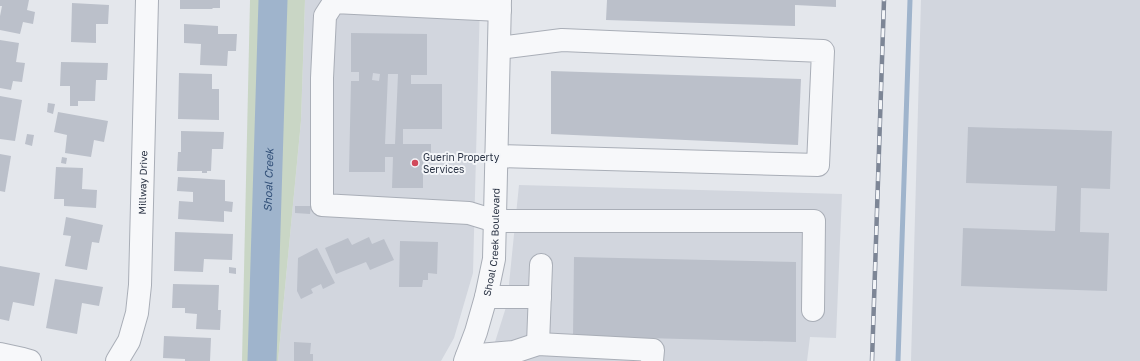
<svg xmlns="http://www.w3.org/2000/svg" width="1140" height="361" font-family="'Golos Text',sans-serif">
  <rect width="100%" height="100%" fill="#e4e7ec"/>
  <g fill="#d2d6de">
    <path d="M305,0h175l-7,273 -19,65 -13,23h-163l23,-240z"/>
    <path d="M921,0h219v361h-229z"/>
    <path d="M519,185l323,9 -6,144 -26,-1 -3,24h-318l18,-57z"/>
  </g>
  <path fill="#c9d6c5" d="M250,0h55l-4,121 -23,240h-36z"/>
  <g fill="none" stroke-linecap="round" stroke-linejoin="round">
    <path stroke="#9fb4cc" stroke-width="5" d="M898,361l12,-361"/>
    <path stroke="#9fb4cc" stroke-width="29" id="s1" d="M262,361l11,-361"/>
  </g>
  <g fill="#bbc0ca" fill-rule="evenodd">
    <path d="M0,0h29l-2,10 8,2 -2,12 -10,-2 -3,12 -20,-4v-14l2,-10h-2z"/>
    <path d="M180,0h40v8h-7l-1,1h-32z"/>
    <path d="M607,0h229v7l-41,-2v21l-189,-6z"/>
    <path d="M72,3l37,2 -1,19h-12v19l-25,-1z"/>
    <path d="M184,24l34,2v8h19l-1,17h-8l-1,15 -27,-1 1,-21 -17,-1z"/>
    <path d="M351,33l76,1v41h-16v9h31v45h-39v15h28v14h-8v30h-31l1,-31h-8v15h-36l2,-91h8v-9h-8zM373,73l7,1 -1,7 -7,-1zM388,74h10l-3,70h-10z"/>
    <path d="M0,40l19,3 -3,19 9,1 -3,19 -9,-1 -2,9 -11,-2z"/>
    <path d="M61,62l47,1 -1,17h-11l-1,21h-17v5h-8v-20h-10z"/>
    <path d="M551,71l250,8 -3,66 -247,-11z"/>
    <path d="M179,73l33,1v15h7v31l-41,-1z"/>
    <path d="M0,96l22,4 -7,41 -15,-2z"/>
    <path d="M48,103l7,1 -2,10 -6,-2z"/>
    <path d="M58,112l50,9 -4,21 -10,-2 -3,17 -26,-4 2,-18 -13,-3z"/>
    <path d="M968,127l144,4 -2,58 -29,-1 -1,44 29,1 -2,58 -146,-5 2,-58 92,3 2,-45 -91,-3z"/>
    <path d="M181,131l43,1 -1,17h-11l-1,22h-4v2h-5v-2h-25l1,-19h3z"/>
    <path d="M27,134l7,1 -2,11 -7,-2z"/>
    <path d="M0,154l11,2 -6,36 -5,-1z"/>
    <path d="M62,157l5,1 -1,6 -5,-1z"/>
    <path d="M56,167l27,1 -1,21 15,1 -1,18 -32,-2v-7h-10z"/>
    <path d="M178,177l47,3v21l8,1 -1,10 -8,-1v11l-46,-3 1,-18 14,1v-10l-16,-1z"/>
    <path d="M295,206h16l-1,8 -15,-1z"/>
    <path d="M66,217l37,8 -4,18 -7,-1 -5,28 -22,-4 6,-30 -8,-1z"/>
    <path d="M175,232l58,2 -1,26 -28,-1 -1,13 -29,-1z"/>
    <path d="M369,237l3,7 12,-5 10,21 -24,10 -4,-8 -30,12 -11,-26 23,-10 4,7z"/>
    <path d="M400,241l38,1 -1,32 -9,-1v7h-5l-1,7h-23z"/>
    <path d="M317,248l18,35 -12,6 -2,-5 -10,5 2,4 -12,6 -4,-8 1,-33z"/>
    <path d="M574,257l222,5v80l-223,-6z"/>
    <path d="M0,266l40,7 -6,33 -21,-4 -4,19 -9,-2z"/>
    <path d="M229,267l7,1v6l-7,-1z"/>
    <path d="M55,279l48,8 -4,19 -17,-3 -5,31 -31,-6z"/>
    <path d="M173,284l46,1 -1,25h3l-1,20 -24,-1 1,-15 -12,-1v-5h-13z"/>
    <path d="M164,336l47,2 -1,23h-25v-2l-22,-1z"/>
    <path d="M294,342l17,1 -1,11h3v7h-19z"/>
  </g>
  <g fill="none" stroke-linecap="round" stroke-linejoin="round">
    <defs>
      <g id="minor">
        <path d="M500,10l-166,-8 -9,14 -3,62v127l147,8 26,8h319l-1,89"/>
        <path d="M496,156l322,9 5,-114 -261,-11 -63,8"/>
        <path d="M486,297h54"/>
        <path d="M538,344l3,-79"/>
        <path d="M0,354l23,5 7,2"/>
        <path d="M467,356l47,-4 24,-8 115,6 -1,11"/>
        <path id="s2" d="M117,361l12,-20 8,-28 3,-28 7,-285"/>
        <path id="s3" d="M465,361l11,-29 10,-35 8,-38 6,-259"/>
      </g>
    </defs>
    <use href="#minor" stroke="#a9aeb7" stroke-width="24"/>
    <use href="#minor" stroke="#f7f8fa" stroke-width="22"/>
    <defs>
      <path id="rail" d="M872,361l12,-361"/>
    </defs>
    <use href="#rail" stroke="#7d8696" stroke-width="4.5"/>
    <use href="#rail" stroke="#f4f6f9" stroke-width="3" stroke-dasharray="9" stroke-linecap="butt"/>
  </g>
  <circle fill="#d1495b" stroke="#f4f6f9" stroke-width="1.5" cx="415" cy="163" r="4"/>
  <g text-anchor="middle" dominant-baseline="central" stroke-width="4" stroke-linejoin="round" paint-order="stroke">
    <g font-size="10" fill="#2b3445" stroke="#f4f6f9" text-anchor="start">
      <text x="423" y="157">Guerin Property<tspan x="423" dy="12">Services</tspan></text>
    </g>
    <g font-size="10" fill="#2b3445" stroke="#f4f6f9">
      <text stroke="none"><textPath href="#s2" startOffset="183">Millway Drive</textPath></text>
      <text stroke="none"><textPath href="#s3" startOffset="123">Shoal Creek Boulevard</textPath></text>
    </g>
    <g font-size="11" font-style="italic" fill="#34527a" stroke="#f4f6f9">
      <text stroke="none"><textPath href="#s1" startOffset="181">Shoal Creek</textPath></text>
    </g>
  </g>
</svg>
